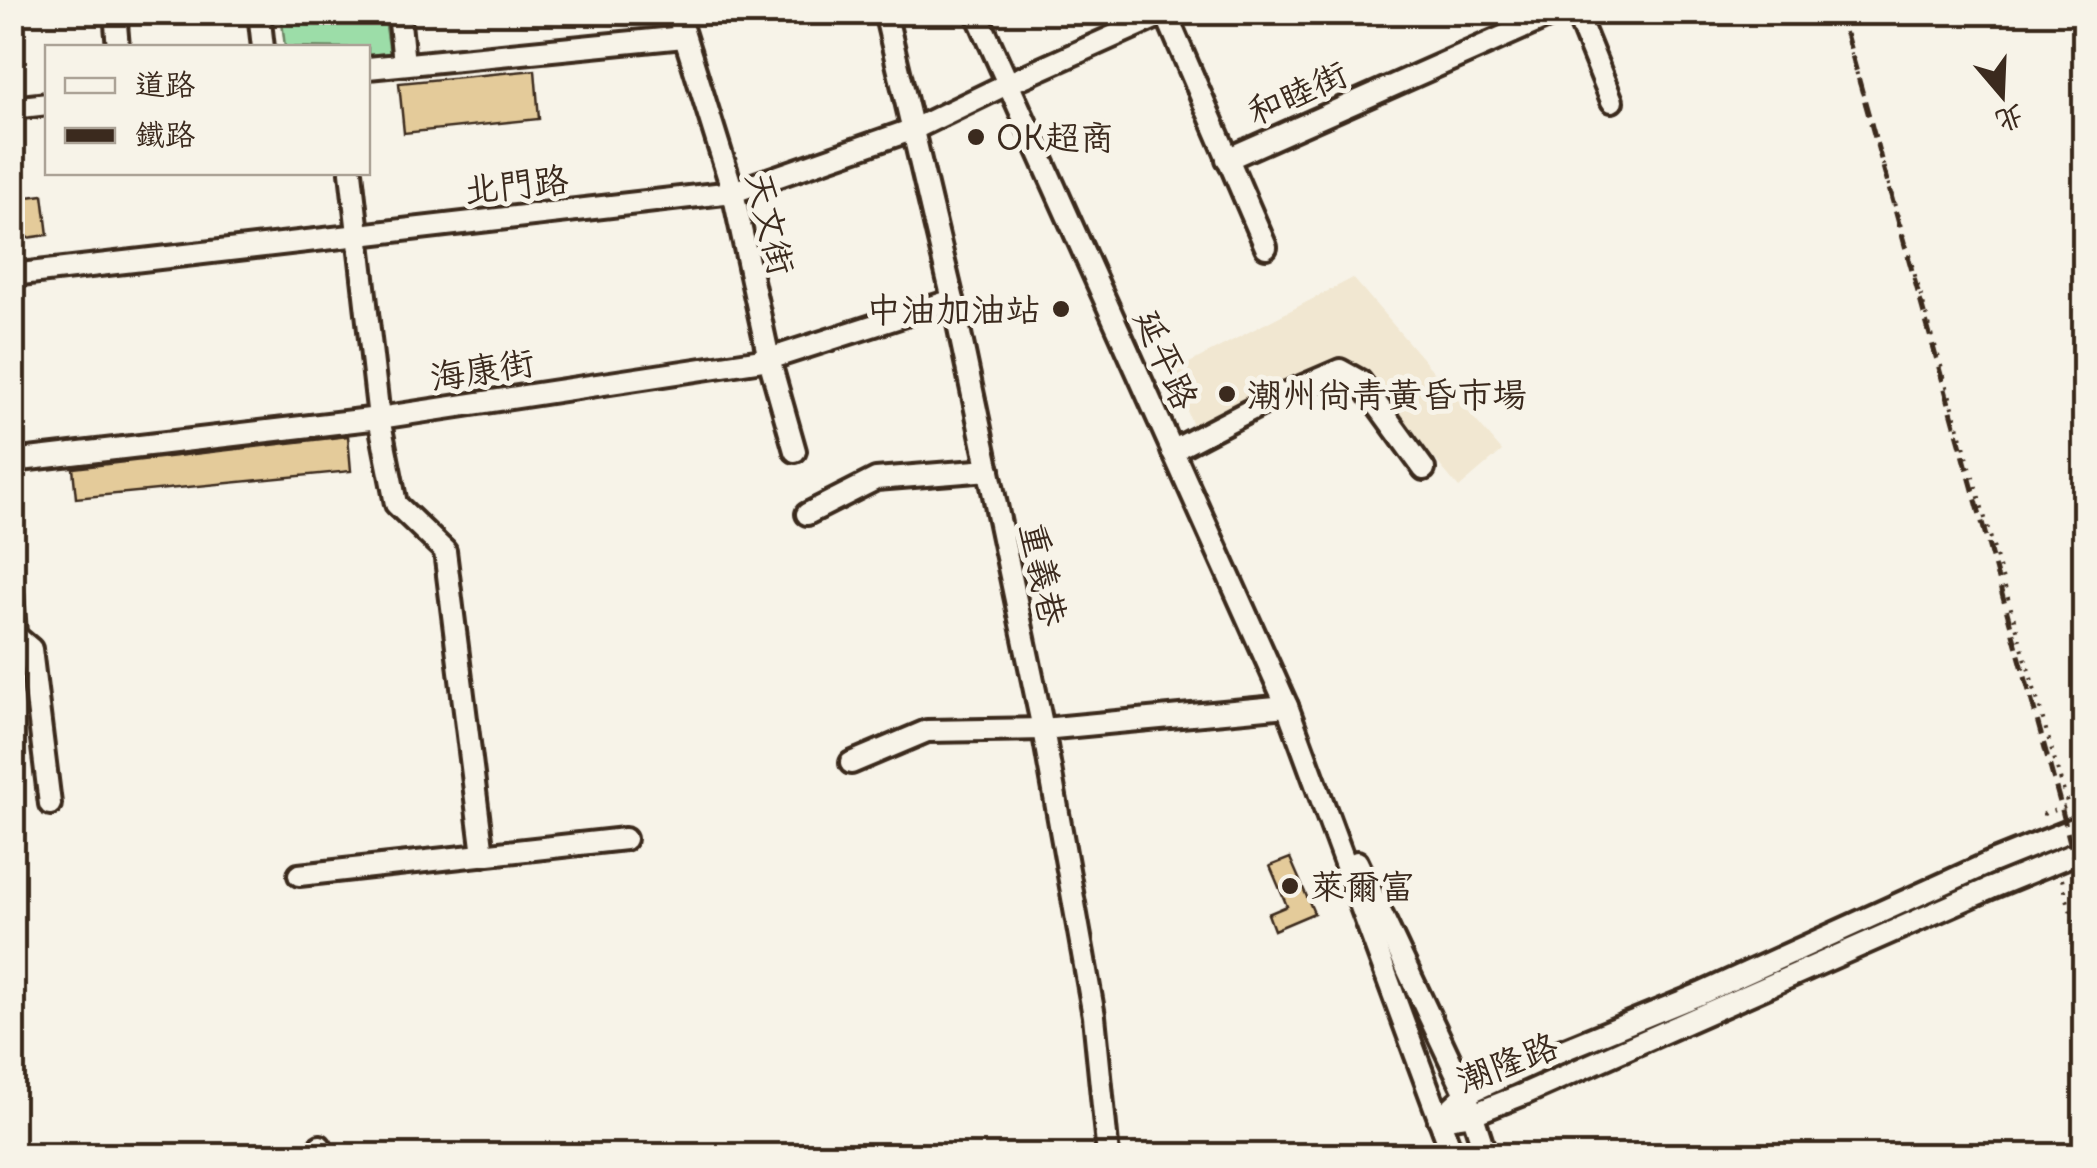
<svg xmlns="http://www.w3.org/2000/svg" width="2097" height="1168" font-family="Delius,'LXGW WenKai TC',sans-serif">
  <rect width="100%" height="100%" fill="#f7f3e8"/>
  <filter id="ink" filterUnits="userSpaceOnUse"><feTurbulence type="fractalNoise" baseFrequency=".01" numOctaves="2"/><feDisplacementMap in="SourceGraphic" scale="20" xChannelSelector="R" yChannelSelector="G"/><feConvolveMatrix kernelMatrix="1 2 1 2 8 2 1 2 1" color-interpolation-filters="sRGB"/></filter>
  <g filter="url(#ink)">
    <path fill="#f1e7d1" d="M1353,278l149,173 -43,37 -90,-107 -24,-16 -152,61 -21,-54z"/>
    <path fill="#9cdda8" stroke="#6c8463" stroke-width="2.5" d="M281,13h103l6,40 -22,2v-7l-83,-1z"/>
    <g fill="#e4cb9a" stroke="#3b2a1e" stroke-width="2.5">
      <path d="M535,70l4,49 -135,14 -5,-50z"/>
      <path d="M43,195l5,40 -36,5v-41z"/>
      <path d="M348,436l3,35 -275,27 -3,-30z"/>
      <path d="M1290,858l24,55 -40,17 -6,-16 19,-8 -17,-40z"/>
    </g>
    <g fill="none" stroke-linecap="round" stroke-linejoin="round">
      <defs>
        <g id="minor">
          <path d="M115,12l3,36"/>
          <path d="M259,12l4,36"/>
          <path d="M399,12l5,52"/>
          <path d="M677,12l56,180 36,167 26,92"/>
          <path d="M885,12l68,288 90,429 51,287 14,140"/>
          <path d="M976,12l311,694 166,450"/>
          <path d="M1165,12l101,235"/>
          <path d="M1576,12l36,89"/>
          <path d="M368,68l316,-31"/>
          <path d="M12,108l36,-4"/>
          <path d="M1227,159l332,-147"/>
          <path d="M351,172l28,246 17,86 49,47 38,304"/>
          <path d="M12,275l721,-83 181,-63 93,-45 161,-72"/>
          <path d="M1172,451l96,-50 72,-31 20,11 64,88"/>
          <path d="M12,461l367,-43 390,-59 184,-59"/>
          <path d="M807,514l69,-35 113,-9"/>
          <path d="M12,591l3,42"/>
          <path d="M12,633l19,16 19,155"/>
          <path d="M851,763l76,-32 116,-2 244,-23"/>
          <path d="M1357,862l109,232 20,62"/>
          <path d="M299,875l326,-36"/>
          <path d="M1439,1119l27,-25 92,-42 142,-58 289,-131 95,-38"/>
          <path d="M1439,1119l34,-5 51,-20 467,-206 93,-38"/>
          <path d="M319,1156l1,-10"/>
        </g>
      </defs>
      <use href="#minor" stroke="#3b2a1e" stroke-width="28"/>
      <g stroke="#3b2a1e" stroke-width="4" stroke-dasharray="2.5 8" stroke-linecap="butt">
        <path d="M1839,12l229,794 -24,8 2,8"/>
        <path d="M2062,879l22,84"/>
      </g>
      <use href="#minor" stroke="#f7f3e8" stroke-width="20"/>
      <path stroke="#3b2a1e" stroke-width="5" stroke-dasharray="15 8" stroke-linecap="butt" d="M1840,12l221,794 23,94"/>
    </g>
  </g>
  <g fill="#3b2a1e" stroke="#f7f3e8" stroke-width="4">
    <circle cx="976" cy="137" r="10"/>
    <circle cx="1061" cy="309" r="10"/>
    <circle cx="1227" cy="394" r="10"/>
    <circle cx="1290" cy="886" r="10"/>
  </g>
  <g text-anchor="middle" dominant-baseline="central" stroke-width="10" stroke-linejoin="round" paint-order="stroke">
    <g font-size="35" fill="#3b2a1e" stroke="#f7f3e8">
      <text transform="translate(1297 92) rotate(-24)">和睦街</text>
      <text transform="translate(516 184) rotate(-6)">北門路</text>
      <text transform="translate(771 223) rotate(76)">天文街</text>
      <text transform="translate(1167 359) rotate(66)">延平路</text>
      <text transform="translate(482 369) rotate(-9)">海康街</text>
      <text transform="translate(1044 574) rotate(78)">重義巷</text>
      <text transform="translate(1507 1062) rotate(-21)">潮隆路</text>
    </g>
    <g font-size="35" fill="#3b2a1e" stroke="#f7f3e8" text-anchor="start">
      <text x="996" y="137">OK超商</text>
      <text x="1041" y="309" text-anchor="end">中油加油站</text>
      <text x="1247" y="394">潮州尚青黃昏市場</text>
      <text x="1310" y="886">萊爾富</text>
    </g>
  </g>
  <rect width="2097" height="1168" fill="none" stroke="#f7f3e8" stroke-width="50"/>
  <rect x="25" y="25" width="2047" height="1118" fill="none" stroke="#3b2a1e" stroke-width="4" filter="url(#ink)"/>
  <rect x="45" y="45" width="325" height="130" fill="#f7f3e8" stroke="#aca397" stroke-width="2.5"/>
  <rect x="65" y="78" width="50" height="15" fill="#f7f3e8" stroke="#aca397" stroke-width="2.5"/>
  <text x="135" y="95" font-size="30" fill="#3b2a1e">道路</text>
  <rect x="65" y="128" width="50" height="15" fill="#3b2a1e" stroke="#aca397" stroke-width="2.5"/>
  <text x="135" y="145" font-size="30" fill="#3b2a1e">鐵路</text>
  <g transform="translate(2002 95) rotate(161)" stroke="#f7f3e8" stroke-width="8" paint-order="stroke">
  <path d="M0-8L18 38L0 25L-18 38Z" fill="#3b2a1e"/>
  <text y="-15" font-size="28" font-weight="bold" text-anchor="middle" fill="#3b2a1e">北</text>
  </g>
</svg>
